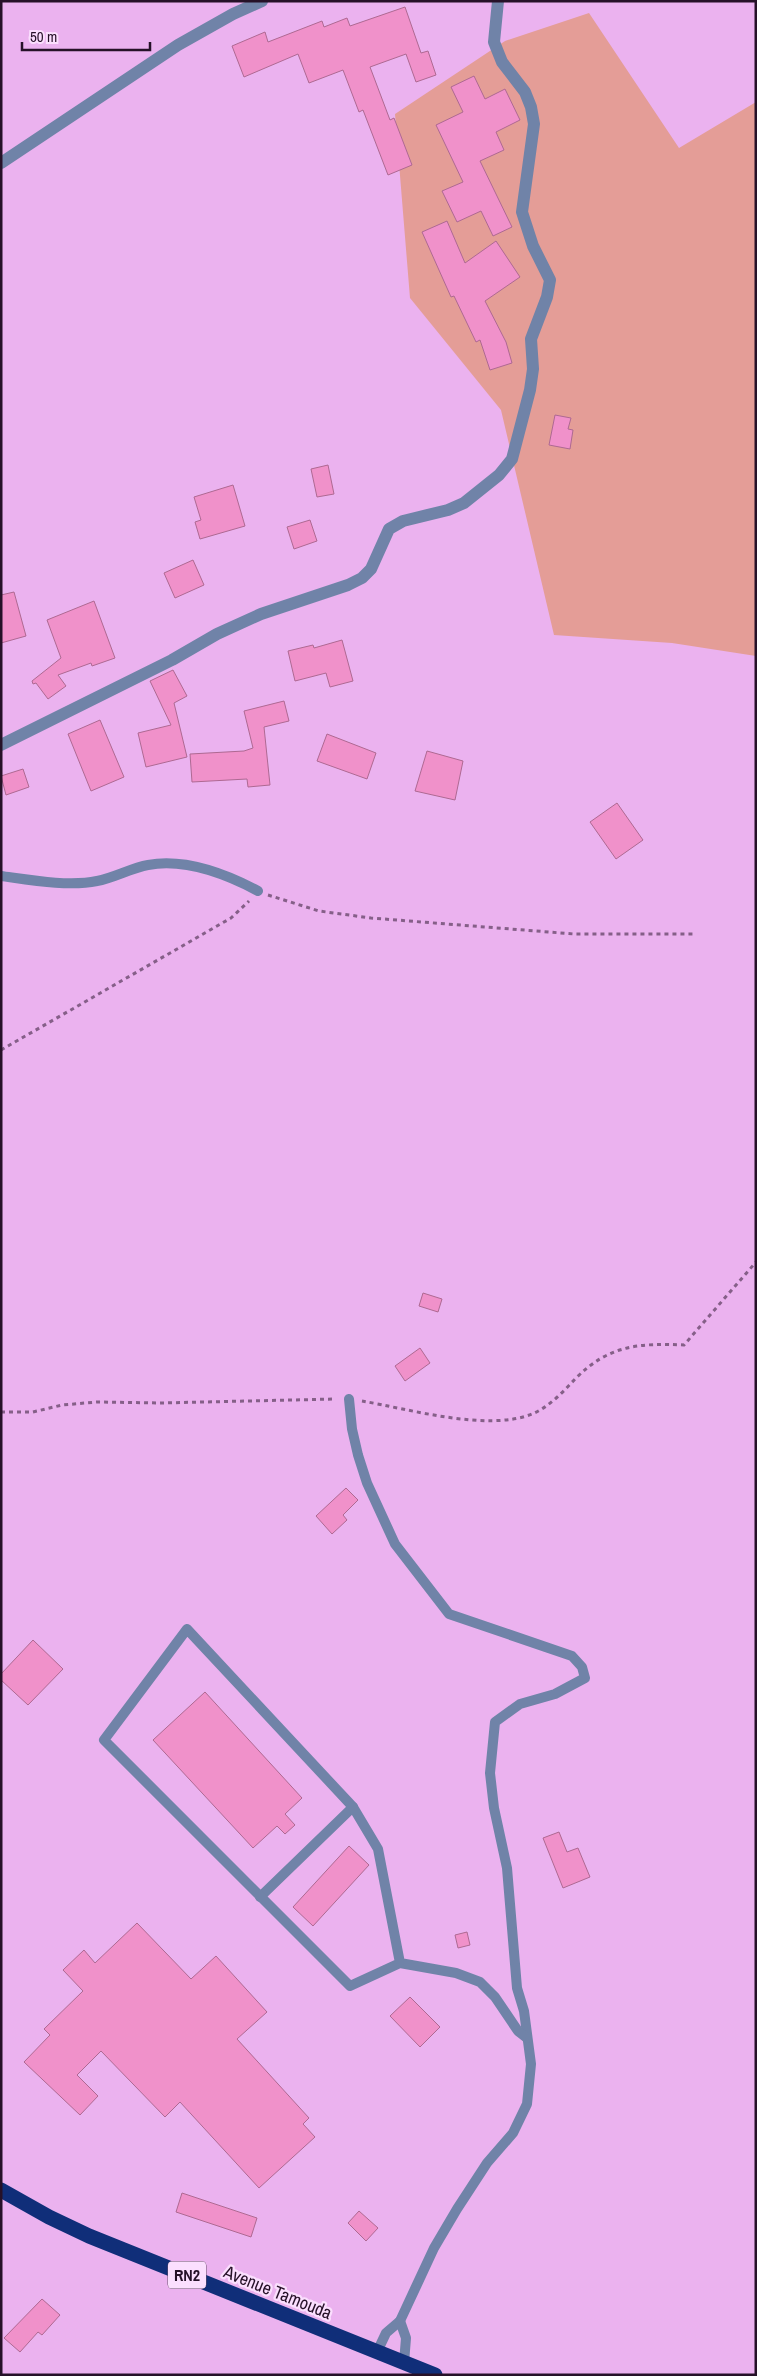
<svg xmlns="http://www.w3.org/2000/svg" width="757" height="2376" font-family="'Archivo Narrow',sans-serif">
  <rect width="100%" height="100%" fill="#ebb2ef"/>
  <path fill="#e49d97" d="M589,13l90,135 77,-46v554l-84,-13 -118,-8 -53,-225 -91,-112 -15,-184 110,-73z"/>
  <g fill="#f091ca" stroke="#ae6992">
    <path d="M405,7l16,46 7,-2 8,24 -20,7 -10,-28 -36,13 20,53 4,-2 18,47 -24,10 -25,-65 -4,2 -16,-42 -34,13 -11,-29 -54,23 -12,-31 33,-14 3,10 54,-21 2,6 23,-9 3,8z"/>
    <path d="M474,76l11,23 20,-10 15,31 -24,12 8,18 -24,11 32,66 -19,9 -12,-25 -24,11 -15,-31 21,-9 -27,-57 27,-13 -12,-25z"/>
    <path d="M447,221l18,42 31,-22 24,36 -35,24 21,41 6,21 -22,7 -10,-30 -4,2 -22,-46 -3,1 -29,-65z"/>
    <path d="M555,415l16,3 -3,11 5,1 -3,19 -21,-4z"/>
    <path d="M328,465l6,29 -17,3 -6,-28z"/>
    <path d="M233,485l12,41 -45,13 -5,-17 6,-2 -7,-23z"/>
    <path d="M310,520l7,21 -23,8 -7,-22z"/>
    <path d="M193,560l11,25 -29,13 -11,-25z"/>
    <path d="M14,592l12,44 -25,7v-48z"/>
    <path d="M94,601l21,57 -23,8 -1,-3 -33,12 8,11 -18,13 -12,-16 -3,1 -1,-3 29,-23 -14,-38z"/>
    <path d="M342,640l11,41 -23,6 -4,-14 -31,8 -7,-30 25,-6 1,3z"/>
    <path d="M173,670l14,26 -13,7 13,54 -41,10 -8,-34 33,-8 -21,-44z"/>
    <path d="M284,701l5,20 -25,6 6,58 -22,2 -1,-8 -55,3 -2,-28 54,-3 9,-3 -9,-37z"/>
    <path d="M100,720l24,57 -33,14 -23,-57z"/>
    <path d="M327,734l49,19 -9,26 -50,-18z"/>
    <path d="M427,751l36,10 -8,39 -40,-9z"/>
    <path d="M23,769l6,18 -23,8 -5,-19z"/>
    <path d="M617,803l26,37 -27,19 -26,-37z"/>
    <path d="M423,1293l19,6 -4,13 -19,-6z"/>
    <path d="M420,1348l10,15 -25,18 -10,-15z"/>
    <path d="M346,1488l12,12 -15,15 4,5 -15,14 -16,-18z"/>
    <path d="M33,1640l30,29 -35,36 -27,-25v-6z"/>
    <path d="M205,1692l97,106 -17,16 10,11 -10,9 -8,-8 -24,22 -100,-108z"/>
    <path d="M559,1832l8,20 11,-4 12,29 -27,11 -20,-50z"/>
    <path d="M349,1846l20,19 -56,61 -20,-19z"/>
    <path d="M137,1923l54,56 25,-23 51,56 -30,27 72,79 -6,6 12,13 -56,51 -79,-86 -15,15 -64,-66 -24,24 21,21 -18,19 -56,-53 26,-27 -6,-6 39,-38 -20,-21 21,-20 11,13z"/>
    <path d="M467,1932l3,13 -12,3 -3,-13z"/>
    <path d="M410,1997l30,30 -20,20 -30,-31z"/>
    <path d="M182,2193l75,25 -6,19 -75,-25z"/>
    <path d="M359,2211l19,17 -12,13 -18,-18z"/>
    <path d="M42,2299l18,16 -18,20 -4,-3 -18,20 -16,-14z"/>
  </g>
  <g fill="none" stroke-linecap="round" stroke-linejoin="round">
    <g stroke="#855f88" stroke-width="3" stroke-dasharray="4 4" stroke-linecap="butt">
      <path d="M268,895l51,16 52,7 203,16h122"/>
      <path d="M1,1050l230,-132 18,-17"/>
      <path d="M362,1401c47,8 125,31 170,13 17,-7 31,-22 44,-36 33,-33 63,-35 108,-33l72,-83"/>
      <path d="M1,1412h32l29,-7 35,-3 63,1 176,-4"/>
    </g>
    <g stroke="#7083a8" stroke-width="10">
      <path d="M1,876c29,4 68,11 96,5 17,-3 34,-13 51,-16 38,-7 78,9 110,26"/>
      <path d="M349,1399l3,30 6,26 9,28 28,61 54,70 123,42 10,11 3,11 -30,16 -35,10 -25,18 -5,51 4,35 13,60 10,120 7,23 7,53 -4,40 -14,29 -26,30 -30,46 -23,39 -34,73 -14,12 -9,19"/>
      <path d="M260,1897l93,-90"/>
      <path d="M400,1963l-50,23 -246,-246 83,-111 166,178 25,42 22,114 56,10 24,9 15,15 23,34 9,7"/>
      <path d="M400,2321l6,17 -2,25"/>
    </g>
    <g stroke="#7083a8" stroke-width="12">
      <path d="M1,163l177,-118 55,-31 29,-13"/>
      <path d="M1,745l171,-85 45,-26 44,-20 87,-29 14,-7 9,-9 18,-40 14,-8 45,-11 16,-7 35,-28 13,-16 18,-69 3,-21 -2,-30 16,-42 3,-17 -17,-34 -11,-34 12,-88 -3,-17 -6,-15 -23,-30 -8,-20 4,-41"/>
    </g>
    <path stroke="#102e79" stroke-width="15" d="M1,2190l48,27 40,19 346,139"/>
  </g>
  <g text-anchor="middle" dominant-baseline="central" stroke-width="4.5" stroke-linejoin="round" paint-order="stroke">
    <rect fill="#fbdffe" stroke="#664f68" stroke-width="1" x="168" y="2261.5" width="38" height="27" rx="4"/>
    <g font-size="16" font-weight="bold" fill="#261128">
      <text x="187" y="2275">RN2</text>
    </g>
    <g font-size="18" fill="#261128" stroke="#fbdffe">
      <text transform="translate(278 2292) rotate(22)">Avenue Tamouda</text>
    </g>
  </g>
  <rect width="757" height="2376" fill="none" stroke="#261128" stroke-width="5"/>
  <path d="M22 42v8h128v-8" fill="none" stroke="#261128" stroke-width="2.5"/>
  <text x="30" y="42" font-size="15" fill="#261128" stroke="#fbdffe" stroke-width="4" paint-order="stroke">50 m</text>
</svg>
